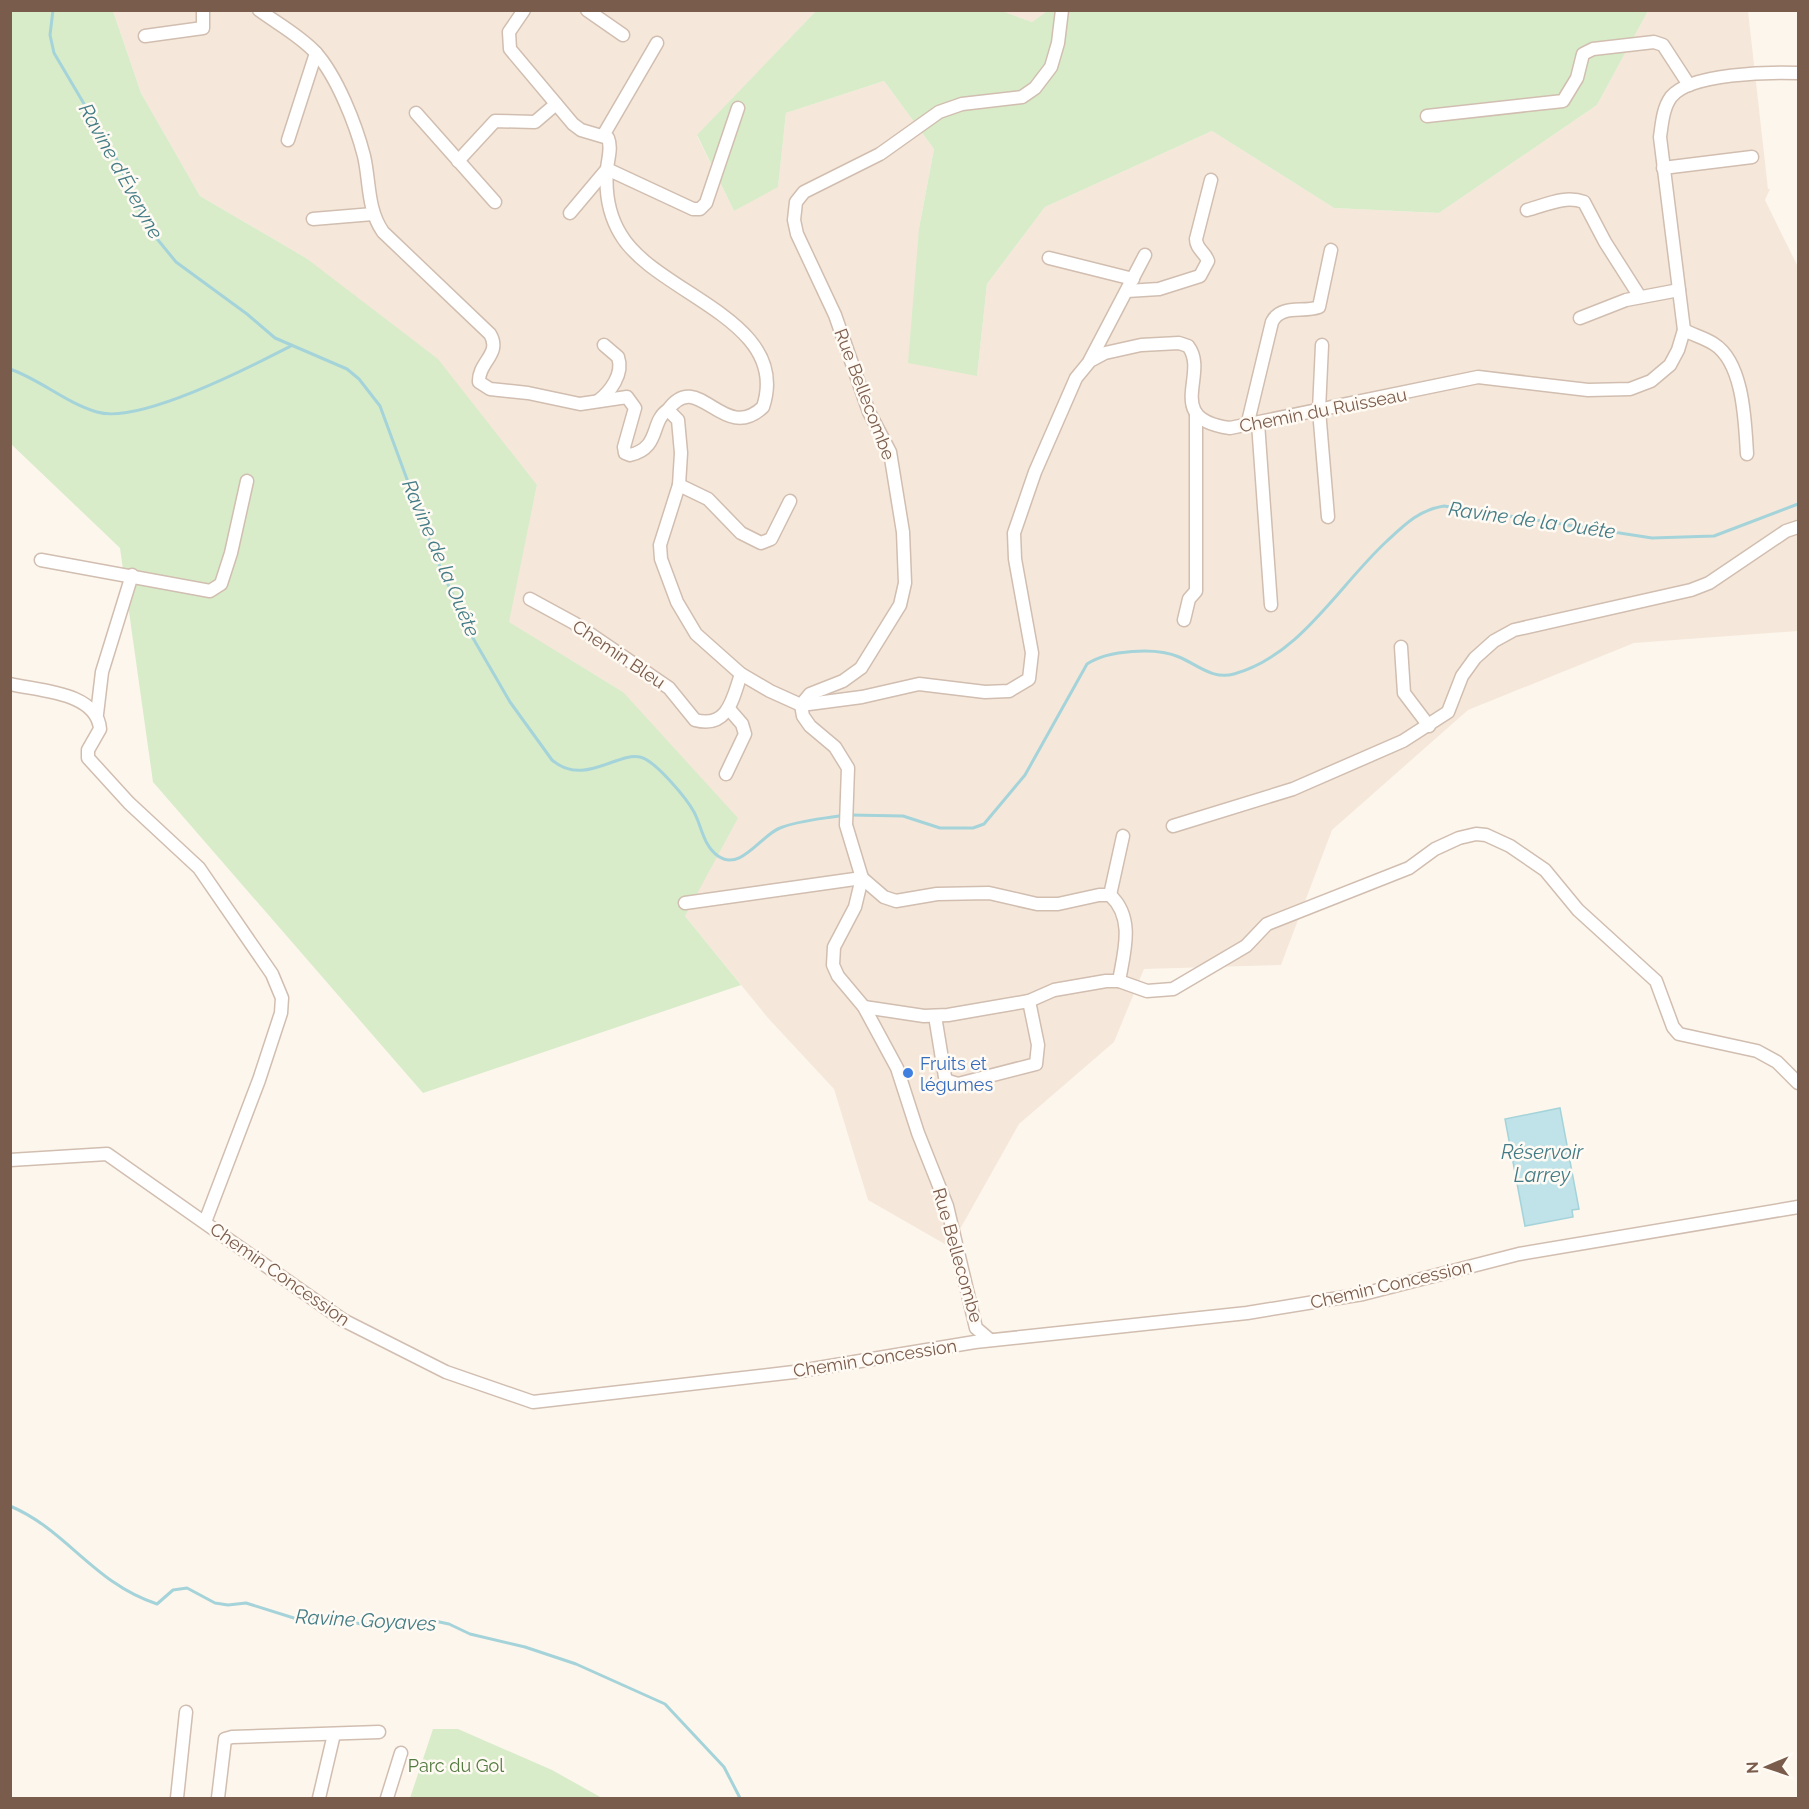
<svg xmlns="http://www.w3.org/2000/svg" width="1809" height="1809" font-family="Raleway,sans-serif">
  <rect width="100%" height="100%" fill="#fdf6ec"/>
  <g fill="#f5e8da">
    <path d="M113,11h703l-119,125 37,75 44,-25 8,-73 98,-32 50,68 -15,79 58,147 10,-91 58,-77 167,-76 122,77 105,5 158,-108 51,-94h100l20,178h2l-5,11 33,67v364l-164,12 -166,67 -136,120 -51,135 -137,4 -30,73 -95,82 -69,123 -82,-47 -34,-111 -66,-71 -83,-102 -62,-224 -115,-70 29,-137 -231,-227 -106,-62 -59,-103z"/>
    <path d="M1002,11h47l-17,11z"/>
  </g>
  <g fill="#d8ecc9">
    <path d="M1049,10l599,1 -51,94 -158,108 -105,-5 -122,-77 -167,76 -58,77 -10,92 -69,-13 11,-135 15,-79 -50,-68 -98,32 -8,74 -44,24 -37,-76 119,-124h186l30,11z"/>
    <path d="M10,11h103l28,82 59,103 106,62 132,101 99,126 -28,137 114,70 115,126 -53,98 56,69 -318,108 -270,-311 -33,-234 -109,-104z"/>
    <path d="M433,1729h25l94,41 50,28h-192z"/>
  </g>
  <path fill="#bfe3e8" stroke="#a5d3da" stroke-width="1.5" d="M1560,1108l19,101 -7,1 1,7 -48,9 -20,-107z"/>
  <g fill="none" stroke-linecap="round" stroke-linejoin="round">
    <g stroke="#a5d3da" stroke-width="3">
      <path d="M53,10l-3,25 4,18 62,105 33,71 27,33 71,52 28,24 72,31 12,10 21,27 56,152 34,75 40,69 42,58c31,27 65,-8 88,-3 15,3 47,42 54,55 8,15 9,33 24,44 23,16 43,-21 62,-28 20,-8 43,-9 64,-13"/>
      <path d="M10,369c31,11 56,34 87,43 41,13 155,-46 194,-66"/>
      <path d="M850,815l53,1 37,12h33l11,-4 41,-49 62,-111c21,-14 69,-17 92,-7 19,8 34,23 55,17 66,-18 105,-89 153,-133 18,-17 32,-31 57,-35l208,32 62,-2 84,-32"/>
      <path d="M10,1506c57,24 83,77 147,98l16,-14 14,-2 28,15 13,2 18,-2 51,16h40l24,5 35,2 34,-6 19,4 21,10 55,13 51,17 89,40 59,63 16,31"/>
    </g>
    <defs>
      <g id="minor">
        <path d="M259,10c19,14 40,25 56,42 22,24 41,73 49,104 6,26 3,53 19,76l107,102c12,20 -12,28 -11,48l11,7 38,4 52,11 47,-7 8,11 -11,39 1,6 5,2c31,-7 20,-34 38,-45l10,10 3,33 -2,32 -19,60 1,14 16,43 19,32 45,40 29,17 31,14 61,-8 57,-13 66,8 24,-1 20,-12 3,-26 -17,-94 -1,-26 21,-61 41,-94 14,-17 15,-8 36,-8 38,-2 9,3c22,28 -26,73 42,82l248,-51 110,13 42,-1 21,-8 19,-16 8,-15 6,-20 -24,-193c2,-14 3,-29 11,-40 19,-24 99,-25 127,-24"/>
        <path d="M524,10l-15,22 1,17 63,75 8,6 27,8c4,10 0,20 -1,31 -2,24 1,45 14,66 35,59 171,85 142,172 -40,38 -65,-40 -95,3"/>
        <path d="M587,10l36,25"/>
        <path d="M145,36l58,-8v-18"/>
        <path d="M416,113l79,89"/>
        <path d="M1427,116l136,-15 14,-23 6,-24 10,-5 61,-7 9,3 26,40"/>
        <path d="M604,134l53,-91"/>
        <path d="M288,140l28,-87"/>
        <path d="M458,161l37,-40 40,1 21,-18"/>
        <path d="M1663,168l89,-11"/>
        <path d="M1527,210c19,-5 38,-15 57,-8l21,40 35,55"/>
        <path d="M570,213l37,-44 86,40h7l6,-6 32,-95"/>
        <path d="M313,219l60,-5"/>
        <path d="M1049,258l84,21"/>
        <path d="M1127,291l32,-2 41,-13 8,-15c-3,-9 -12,-12 -12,-22l15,-59"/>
        <path d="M1580,318l46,-18 53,-10"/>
        <path d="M1684,330c9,5 21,8 30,14 30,19 31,79 33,110"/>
        <path d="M1322,345l-3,65 9,107"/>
        <path d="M1090,360l55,-105"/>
        <path d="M598,401c12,-9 26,-27 20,-44l-14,-12"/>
        <path d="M1258,423l13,182"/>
        <path d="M1247,426l25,-104c9,-18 31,-9 47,-15l12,-57"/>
        <path d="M679,485l29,14 33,34 20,10 10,-4 19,-38"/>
        <path d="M41,560l169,31 11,-7 10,-31 16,-72"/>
        <path d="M530,599l44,24 95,65 26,32c33,9 38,-22 46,-46"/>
        <path d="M1184,620l5,-21 7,-8v-178"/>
        <path d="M1401,647l3,46 25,33"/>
        <path d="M10,684c29,7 87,8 90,45l-12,21v8l41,45 70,65 73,106 10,24 -1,15 -22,67 -54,142"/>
        <path d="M97,714l5,-42 30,-97"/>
        <path d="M726,774l19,-40 -3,-10 -13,-15"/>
        <path d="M1173,826l120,-37 110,-48 45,-29 14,-36 13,-18 19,-17 20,-11 177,-40 18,-7 77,-52 12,-4"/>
        <path d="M1110,895l13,-59"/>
        <path d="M685,903l177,-25 22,19 12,4 41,-7 52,-1 48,11h21l41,-9h11c25,23 14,57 9,86"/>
        <path d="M864,1007l60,9 24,-1 81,-14 25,-11 52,-9h13l28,10 26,-2 73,-43 21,-22 142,-56 26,-19 24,-11 17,-4 10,1 24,11 35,24 33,40 78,71 17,46 6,7 78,17 20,11 21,21"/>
        <path d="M935,1016l10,61 3,4 10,3 78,-20 2,-19 -9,-44"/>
        <path d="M10,1160l97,-6 236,166 103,52 87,30 261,-30 181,-30 272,-29 116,-19 156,-40 279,-47"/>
        <path d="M990,1340l-14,-12 -29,-122 -29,-73 -21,-65 -33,-61 -26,-31 -5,-11 1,-18 21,-40 7,-29 -16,-53 2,-57 -13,-21 -25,-21 -7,-10 -2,-11 9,-11 33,-13 18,-13 39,-63 5,-22 -2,-51 -13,-80 -21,-40 -34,-97 -38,-81 -3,-14 2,-18 8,-10 76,-38 59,-42 23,-8 60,-7 13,-9 16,-21 7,-24 4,-33"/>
        <path d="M177,1798l9,-86"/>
        <path d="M218,1798l7,-59 7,-2 147,-5"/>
        <path d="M319,1798l15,-64"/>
        <path d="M387,1798l14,-45"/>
      </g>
    </defs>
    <use href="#minor" stroke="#d1beb0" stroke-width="15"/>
    <use href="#minor" stroke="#fff" stroke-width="12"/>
  </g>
  <circle fill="#3f7fe0" stroke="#fffaf3" stroke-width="2" cx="908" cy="1073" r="6"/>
  <g text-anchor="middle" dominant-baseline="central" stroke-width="5" stroke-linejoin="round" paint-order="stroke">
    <g font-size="18" fill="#7a5c4d" stroke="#fffaf3">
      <text transform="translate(865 394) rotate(69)">Rue Bellecombe</text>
      <text transform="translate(1323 410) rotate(-11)">Chemin du Ruisseau</text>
      <text transform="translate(619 654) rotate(34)">Chemin Bleu</text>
      <text transform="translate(958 1255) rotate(74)">Rue Bellecombe</text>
      <text transform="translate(280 1274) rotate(35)">Chemin Concession</text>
      <text transform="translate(1391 1284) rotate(-13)">Chemin Concession</text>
      <text transform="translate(875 1358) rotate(-9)">Chemin Concession</text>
    </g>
    <g font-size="18" fill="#366cbe" stroke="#fffaf3" text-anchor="start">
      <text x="920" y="1063">Fruits et<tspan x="920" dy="21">légumes</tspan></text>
    </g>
    <g font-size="18" fill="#537a41" stroke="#fffaf3">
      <text x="456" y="1765">Parc du Gol</text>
    </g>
    <g font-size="20" font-style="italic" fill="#437c86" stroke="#fffaf3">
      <text transform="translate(121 171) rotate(61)">Ravine d'Éveryne</text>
      <text transform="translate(1532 520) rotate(8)">Ravine de la Ouête</text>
      <text transform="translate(441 558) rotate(67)">Ravine de la Ouête</text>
      <text x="1542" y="1152">Réservoir<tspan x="1542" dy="23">Larrey</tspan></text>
      <text transform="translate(366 1620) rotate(3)">Ravine Goyaves</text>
    </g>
  </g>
  <rect width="1809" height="1809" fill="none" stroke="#7a5c4d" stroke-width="24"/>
  <g transform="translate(1767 1767) rotate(268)" stroke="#fffaf3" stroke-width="4.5" paint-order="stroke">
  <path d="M0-4.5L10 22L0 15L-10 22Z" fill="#7a5c4d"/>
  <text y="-9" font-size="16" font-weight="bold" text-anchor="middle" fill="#7a5c4d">N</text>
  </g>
</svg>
